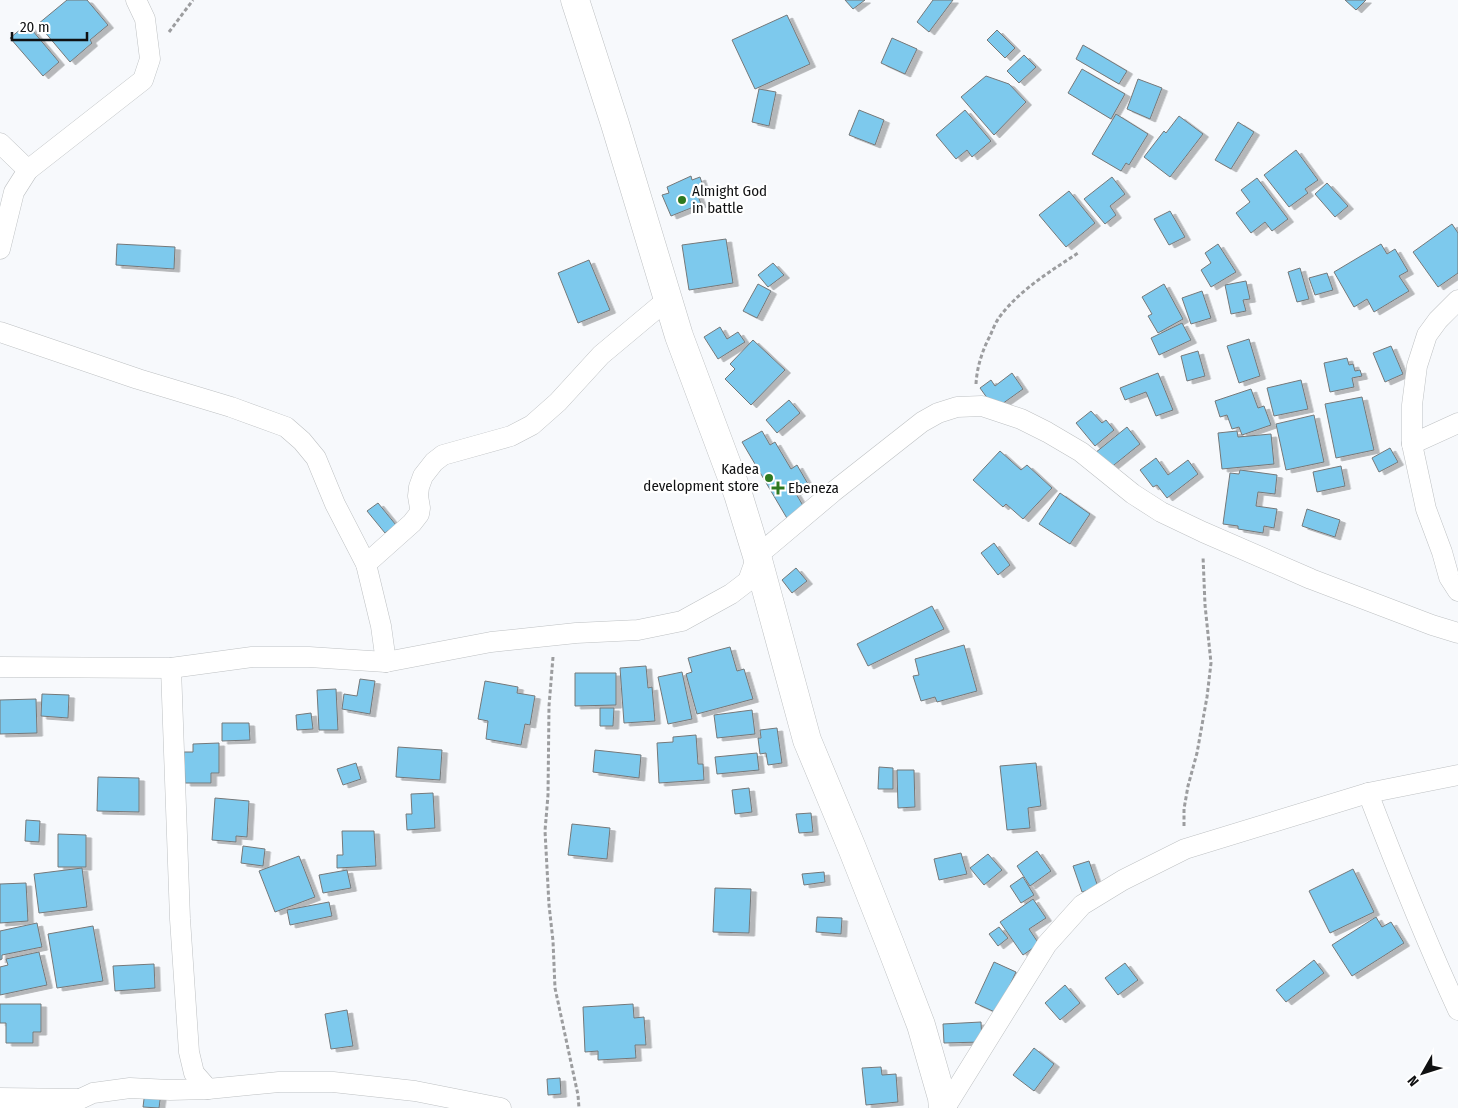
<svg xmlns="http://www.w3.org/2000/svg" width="1458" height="1108" font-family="'Fira Sans Condensed',sans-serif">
  <defs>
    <filter id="shadow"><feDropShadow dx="5.5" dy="3" stdDeviation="0" flood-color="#0004"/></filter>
  </defs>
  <rect width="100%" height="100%" fill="#f7f9fc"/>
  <g fill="#7dc9ed" stroke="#757879" filter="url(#shadow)">
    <path d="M67,0h20l21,25 -18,15 2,3 -22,19 -32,-38z"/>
    <path d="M845,0h20l-12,9z"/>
    <path d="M933,0h20l-24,32 -12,-10z"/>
    <path d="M1345,0h21l-10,10z"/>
    <path d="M787,15l23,49 -55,25 -23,-49z"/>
    <path d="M27,24l32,38 -16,14 -33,-38z"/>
    <path d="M997,30l18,18 -10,10 -18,-18z"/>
    <path d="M892,38l25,11 -12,25 -24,-11z"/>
    <path d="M1083,45l44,26 -8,13 -43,-25z"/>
    <path d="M1024,55l12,12 -17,16 -12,-12z"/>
    <path d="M1082,69l43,25 -14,25 -43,-26z"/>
    <path d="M986,76l23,8 17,18 -32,33 -33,-38z"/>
    <path d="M1138,79l24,9 -12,31 -23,-10z"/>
    <path d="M759,89l17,3 -7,34 -17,-4z"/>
    <path d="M859,110l25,10 -9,25 -26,-10z"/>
    <path d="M965,110l26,31 -19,16 -5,-7 -11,9 -20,-24z"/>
    <path d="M1116,114l32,20 -19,31 -3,-2 -5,8 -29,-17z"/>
    <path d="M1179,116l24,18 -33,43 -26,-20 20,-26 2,2z"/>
    <path d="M1238,122l16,10 -23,37 -16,-9z"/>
    <path d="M1296,150l22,30 -13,9 3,4 -19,14 -25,-32z"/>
    <path d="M691,176l1,4 8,-3 4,12 -7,4 4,11 -30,12 -9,-21 7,-2 -2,-6z"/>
    <path d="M1112,177l13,17 -15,12 6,9 -11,9 -21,-25z"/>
    <path d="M1257,178l31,41 -16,12 -7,-9 -14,11 -15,-20 14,-11 -9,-12z"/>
    <path d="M1327,183l21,23 -13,11 -20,-23z"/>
    <path d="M1069,191l26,32 -29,24 -27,-32z"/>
    <path d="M1170,211l15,26 -16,8 -15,-26z"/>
    <path d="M1452,224l6,9v40l-20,14 -25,-35z"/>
    <path d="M726,239l7,44 -44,7 -7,-45z"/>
    <path d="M117,244l58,3 -1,22 -58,-4z"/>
    <path d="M1218,244l18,28 -25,15 -10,-17 10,-7 -6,-10z"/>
    <path d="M1381,244l6,10 8,-5 13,22 -9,5 10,15 -35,21 -7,-13 -13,8 -20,-35z"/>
    <path d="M589,260l21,50 -32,13 -20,-50z"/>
    <path d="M773,263l11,12 -16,12 -10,-12z"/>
    <path d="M1300,268l9,31 -12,3 -9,-30z"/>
    <path d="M1327,273l6,17 -18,5 -6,-17z"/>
    <path d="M1246,281l4,18 -7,1 3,11 -15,3 -6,-29z"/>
    <path d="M758,284l13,7 -14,27 -14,-7z"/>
    <path d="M1164,284l19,35 -25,14 -10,-17 4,-2 -10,-17z"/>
    <path d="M1202,291l9,27 -20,6 -9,-26z"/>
    <path d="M1182,323l9,17 -32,15 -8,-17z"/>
    <path d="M720,327l7,12 11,-7 7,10 -27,17 -14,-22z"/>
    <path d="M1249,339l11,37 -21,7 -12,-37z"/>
    <path d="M753,340l32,30 -34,35 -26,-26 10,-10 -5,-5z"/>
    <path d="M1391,346l12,28 -18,8 -12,-29z"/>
    <path d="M1198,351l7,25 -18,5 -6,-25z"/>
    <path d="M1347,358l2,7 4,-1 2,7 5,-1 2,6 -10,2 2,9 -24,5 -6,-29z"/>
    <path d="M1012,373l11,16 -28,20 -15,-21 11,-8 4,6z"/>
    <path d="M1158,373l15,37 -17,6 -10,-24 -21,8 -5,-12z"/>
    <path d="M1301,380l7,29 -34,7 -7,-28z"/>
    <path d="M1251,389l7,19 6,-2 7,19 -29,10 -3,-8 -7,2 -5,-14 -7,2 -5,-16z"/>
    <path d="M1362,397l12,53 -38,8 -11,-54z"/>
    <path d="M789,400l11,13 -23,20 -11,-13z"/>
    <path d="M1091,411l11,12 4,-3 8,10 -19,16 -19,-23z"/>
    <path d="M1314,415l10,47 -38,8 -10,-46z"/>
    <path d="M1127,427l13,17 -31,25 -14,-16z"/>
    <path d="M762,431l8,14 5,-3 16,27 6,-4 11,19 -13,8 10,17 -17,11 -46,-78z"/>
    <path d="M1237,431l1,6 33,-3 3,30 -52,5 -4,-36z"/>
    <path d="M1390,448l8,14 -19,10 -7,-14z"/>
    <path d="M1000,451l21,19 6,-5 25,23 -29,31 -17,-15 -3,3 -30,-27z"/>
    <path d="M1156,458l12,17 20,-15 10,14 -31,24 -10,-13 -4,2 -13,-17z"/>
    <path d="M1341,466l4,20 -28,6 -4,-20z"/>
    <path d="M1240,470l37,5 -2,19 -17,-2 -2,14 21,3 -3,19 -10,-2 -1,7 -25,-4v-3l-15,-2 7,-51 9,1z"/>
    <path d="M1060,493l30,21 -20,30 -31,-20z"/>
    <path d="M378,503l18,22 -11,8 -18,-22z"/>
    <path d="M1307,509l33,11 -5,17 -33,-11z"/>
    <path d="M994,543l16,22 -12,10 -17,-22z"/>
    <path d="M796,568l11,13 -15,12 -10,-13z"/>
    <path d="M932,606l12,23 -76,37 -11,-22z"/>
    <path d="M964,645l13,46 -40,11 -2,-5 -14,4 -8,-25 6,-1 -4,-16z"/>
    <path d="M730,647l7,24 7,-2 9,30 -56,15 -11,-40 6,-2 -4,-14z"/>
    <path d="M646,666l2,22 4,-1 3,34 -31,2 -4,-55z"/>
    <path d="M682,672l10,47 -24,5 -10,-47z"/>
    <path d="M575,673h41v32l-41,1z"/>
    <path d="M360,679l15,2 -5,33 -28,-5 2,-15 13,2z"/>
    <path d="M485,681l33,6 -1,6 18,3 -5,29 -5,-1 -4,21 -35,-6 2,-18 -10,-2z"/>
    <path d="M336,689l2,41h-19l-2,-40z"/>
    <path d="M42,694l27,1 -1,23 -27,-2z"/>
    <path d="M36,699l1,34 -37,1v-34z"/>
    <path d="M600,708h14l-1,18h-13z"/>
    <path d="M752,710l3,24 -38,4 -3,-23z"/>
    <path d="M311,713l2,16 -16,1 -1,-15z"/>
    <path d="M222,723h27l1,17 -28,1z"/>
    <path d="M777,728l5,35 -14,2 -2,-12 -6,1 -2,-16h3l-1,-8z"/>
    <path d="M696,735l2,29h5l1,16 -45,3 -2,-40 16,-1v-5z"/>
    <path d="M219,743v30h-8v10h-26l-1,-31h9v-8z"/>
    <path d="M398,747l44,3 -2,30 -44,-3z"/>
    <path d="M595,750l46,5 -2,23 -46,-6z"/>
    <path d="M757,753l2,17 -42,4 -2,-17z"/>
    <path d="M356,763l5,16 -18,6 -6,-16z"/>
    <path d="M1036,763l5,43 -13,2 2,20 -23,2 -7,-64z"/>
    <path d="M879,767l14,1v21h-15z"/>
    <path d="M897,770h17l1,37 -17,1z"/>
    <path d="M98,777l41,1v34l-42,-1z"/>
    <path d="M749,788l3,24 -17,2 -3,-24z"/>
    <path d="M433,793l2,35 -28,2 -1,-16h6l-1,-20z"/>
    <path d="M215,798l34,3 -2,36 -11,-1v6l-24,-2z"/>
    <path d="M811,813l2,19 -14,1 -3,-19z"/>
    <path d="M26,820l14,1 -1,21 -14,-1z"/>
    <path d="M572,824l38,4 -3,31 -39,-4z"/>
    <path d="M342,831h32l2,35 -39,2v-13h6z"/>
    <path d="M58,834l28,1v32h-28z"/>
    <path d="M243,846l22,3 -2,17 -22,-3z"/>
    <path d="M1037,851l14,20 -21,15 -13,-20z"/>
    <path d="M961,853l6,21 -28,6 -5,-21z"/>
    <path d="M988,854l14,16 -18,15 -14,-17z"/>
    <path d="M299,856l16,41 -40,15 -16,-41z"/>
    <path d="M1089,861l9,26 -16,5 -9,-26z"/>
    <path d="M82,868l5,39 -48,6 -5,-39z"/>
    <path d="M1353,869l21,43 -44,21 -21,-42z"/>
    <path d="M347,870l4,18 -28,5 -4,-18z"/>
    <path d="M824,872l1,10 -21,3 -2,-11z"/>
    <path d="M1023,877l11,18 -13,8 -11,-17z"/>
    <path d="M26,883l2,38 -28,2v-39z"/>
    <path d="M715,888l36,1 -2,44 -36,-1z"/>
    <path d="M1033,899l13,19 -17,11 10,15 -16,11 -23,-33z"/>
    <path d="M329,902l3,14 -42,9 -3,-15z"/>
    <path d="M817,917l25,1 -1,16 -25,-2z"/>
    <path d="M1376,917l6,10 9,-5 13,21 -52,33 -20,-31z"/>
    <path d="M37,923l5,24 -40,8v4l-2,1v-29z"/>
    <path d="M93,926l10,55 -46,7 -9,-54z"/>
    <path d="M999,927l9,11 -10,8 -9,-12z"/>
    <path d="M39,952l8,33 -47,10v-28l8,-2 -2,-6z"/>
    <path d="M1314,960l10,13 -38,29 -10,-12z"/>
    <path d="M994,962l22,10 -19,41 -22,-10z"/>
    <path d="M1125,963l13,17 -20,15 -13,-17z"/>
    <path d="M154,964l1,24 -40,3 -2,-25z"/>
    <path d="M1065,985l15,18 -20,17 -15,-17z"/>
    <path d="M0,1004h41v28h-8v11h-27v-20h-6z"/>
    <path d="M633,1004l1,14 10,-1 2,28h-11l1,13 -38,2v-9l-13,1 -2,-45z"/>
    <path d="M347,1010l6,36 -22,3 -6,-35z"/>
    <path d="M981,1022l1,20 -38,1 -1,-19z"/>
    <path d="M1034,1048l20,16 -20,27 -21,-16z"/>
    <path d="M881,1067l1,8 14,-1 2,28 -32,3 -4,-37z"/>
    <path d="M560,1078l1,16 -13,1 -1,-16z"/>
    <path d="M145,1091l16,2 -2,15 -16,-1z"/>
  </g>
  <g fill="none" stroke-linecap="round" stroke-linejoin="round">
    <defs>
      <g id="street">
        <path d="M0,143l28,27"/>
        <path d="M0,249l14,-57 14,-22 115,-90 7,-21 -5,-40 -9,-19"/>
        <path d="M1458,300l-20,20 -11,15 -10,31 -5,39v39l14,65 16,43 7,25 9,14"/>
        <path d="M0,332l138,47 93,28 55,20 16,14 14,17 19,46 31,60 15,62 5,36"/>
        <path d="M1412,444l46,-21"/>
        <path d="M366,564l46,-41 7,-9 1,-6 -2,-12 1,-9 4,-11 11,-14 9,-7 68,-19 21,-11 26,-23 43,-47 67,-56"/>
        <path d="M0,667l171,1 81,-11h57l77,5 105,-20 85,-9 62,-3 44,-9 49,-27 17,-13 9,-25 76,-64 89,-70 16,-9 19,-6 25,-1 39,13 26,13 34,20 52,42 28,18 42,20 108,47 121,46 26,8"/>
        <path d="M171,668l9,251 9,133 5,21 14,16"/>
        <path d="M1368,793c28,73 57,146 90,217"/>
        <path d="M0,1098l79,1"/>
        <path d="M64,1108l1,-2 28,-13 37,-5 40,2 38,-1 71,-7h54l82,9 86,17"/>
        <path d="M945,1108l102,-164 35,-39 41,-25 62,-31 183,-56 90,-18"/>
      </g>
      <path id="secondary" d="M575,0l40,124 64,212 59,158 19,62 50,184 45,108 38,96 31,81 21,73 1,10"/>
    </defs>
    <use href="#street" stroke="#bec1c3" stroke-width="21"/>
    <use href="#secondary" stroke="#bec1c3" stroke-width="29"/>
    <g stroke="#9c9d9f" stroke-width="3" stroke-dasharray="4 2.5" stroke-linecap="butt">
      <path d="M169,32l24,-32"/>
      <path d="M976,384c1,-17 6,-33 14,-48 3,-7 6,-15 11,-21 20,-26 50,-44 77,-62"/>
      <path d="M553,657l-4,49 -1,89 -3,36 4,74 4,36 2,47 23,107 1,13"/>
      <path d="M1184,826v-17l4,-23 9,-33 10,-56 4,-34 -6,-58 -2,-49"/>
    </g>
    <use href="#street" stroke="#fff" stroke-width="20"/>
    <use href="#secondary" stroke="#fff" stroke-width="28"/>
  </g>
  <g fill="#2e7920" stroke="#fff" stroke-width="2">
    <circle cx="682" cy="200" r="5"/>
    <circle cx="769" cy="478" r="5"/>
    <path d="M775.5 480.5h5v5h5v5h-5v5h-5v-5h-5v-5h5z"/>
  </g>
  <g text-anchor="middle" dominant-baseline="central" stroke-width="4.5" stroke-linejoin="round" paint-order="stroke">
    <g font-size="15" fill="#101112" stroke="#fff" text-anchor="start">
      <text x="692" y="191">Almight God<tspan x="692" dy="17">in battle</tspan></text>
      <text x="759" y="469" text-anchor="end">Kadea<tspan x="759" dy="17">development store</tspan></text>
      <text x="788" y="488">Ebeneza</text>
    </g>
  </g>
  <g transform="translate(1423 1073) rotate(231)" stroke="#ffffff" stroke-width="4" paint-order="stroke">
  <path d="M0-4L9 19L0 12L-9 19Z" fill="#101112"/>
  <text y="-8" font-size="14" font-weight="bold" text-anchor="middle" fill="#101112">N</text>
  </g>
  <path d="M12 32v8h75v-8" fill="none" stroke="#101112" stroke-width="2.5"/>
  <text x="20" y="32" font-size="15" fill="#101112" stroke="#ffffff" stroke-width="4" paint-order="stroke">20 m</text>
</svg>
